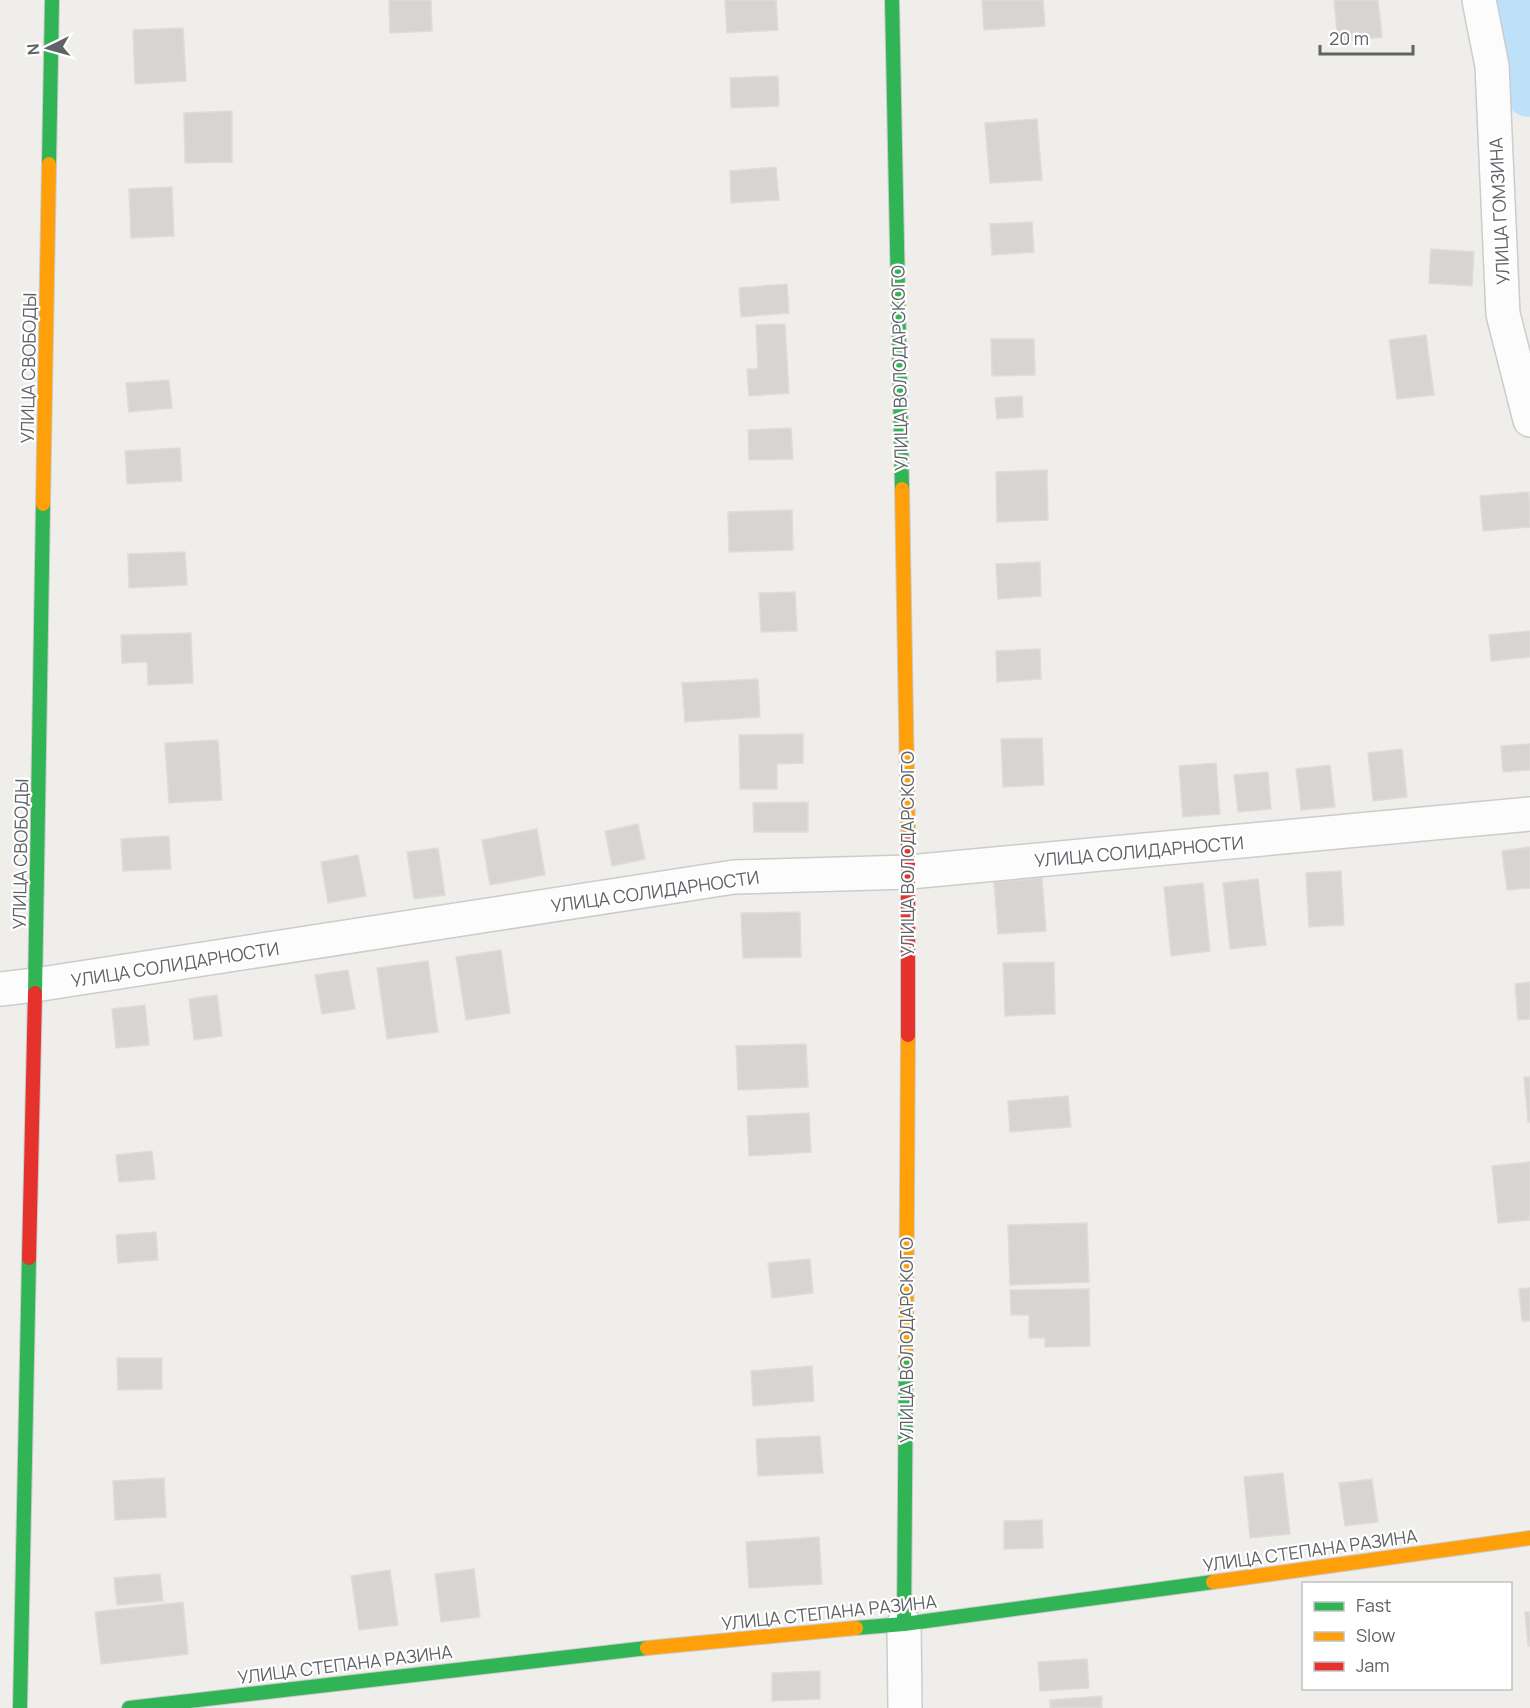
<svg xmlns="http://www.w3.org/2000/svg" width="1530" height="1708" font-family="Manrope,sans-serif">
  <rect width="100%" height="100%" fill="#efeeea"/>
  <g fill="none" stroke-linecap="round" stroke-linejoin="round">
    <path stroke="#bfe0f9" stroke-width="56" d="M1517,0l13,89"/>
  </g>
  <g fill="#d6d5d3" stroke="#deddd9" stroke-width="1.5">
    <path d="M389,0h42l1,31 -42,2z"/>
    <path d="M725,0h51l2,30 -51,3z"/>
    <path d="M982,0h61l2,26 -61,4z"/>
    <path d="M1334,0h44l4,37 -44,5z"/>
    <path d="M183,28l3,53 -51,3 -2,-54z"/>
    <path d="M778,76l1,30 -48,2 -1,-30z"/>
    <path d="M232,111v51l-47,1 -1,-50z"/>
    <path d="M1037,119l5,61 -52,3 -5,-60z"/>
    <path d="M776,167l3,33 -48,3 -1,-32z"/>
    <path d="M172,187l2,49 -43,2 -2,-49z"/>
    <path d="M1032,222l2,30 -42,3 -2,-31z"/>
    <path d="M1431,249l43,3 -2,34 -43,-3z"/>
    <path d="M787,284l2,29 -48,4 -2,-29z"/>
    <path d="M785,324l4,69 -40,3 -2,-27h11l-2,-44z"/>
    <path d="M1426,335l8,60 -37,4 -8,-59z"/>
    <path d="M991,339h43l1,36 -43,1z"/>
    <path d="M169,380l3,28 -43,4 -3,-29z"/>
    <path d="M1022,396l1,21 -26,2 -2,-21z"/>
    <path d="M791,428l2,31 -44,1 -1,-30z"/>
    <path d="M180,448l2,33 -55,3 -2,-33z"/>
    <path d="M1047,470l1,50 -51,2 -1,-50z"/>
    <path d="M1529,492l1,35 -47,4 -3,-35z"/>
    <path d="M792,510l1,40 -64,2 -1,-40z"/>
    <path d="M185,552l2,33 -58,3 -1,-34z"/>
    <path d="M1040,562l1,34 -43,3 -2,-35z"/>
    <path d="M795,592l2,39 -36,1 -2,-39z"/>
    <path d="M1530,631v26l-39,4 -2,-26z"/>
    <path d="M191,633l2,50 -45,2 -1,-23 -25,1 -1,-28z"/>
    <path d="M1040,649l1,30 -44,3 -1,-31z"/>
    <path d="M758,679l2,38 -75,5 -3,-39z"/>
    <path d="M803,734v29l-26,1v25h-37l-1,-54z"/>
    <path d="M1042,738l2,47 -41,2 -2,-48z"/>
    <path d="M218,740l4,60 -53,3 -4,-60z"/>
    <path d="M1530,744v26l-27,2 -2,-26z"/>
    <path d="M1402,749l5,48 -34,4 -5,-48z"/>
    <path d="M1216,763l4,51 -37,3 -4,-51z"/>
    <path d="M1330,765l5,42 -34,3 -5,-41z"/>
    <path d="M1268,772l3,37 -33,3 -4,-37z"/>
    <path d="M808,802v30h-54l-1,-29z"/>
    <path d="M638,824l7,35 -33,7 -7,-35z"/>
    <path d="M537,829l8,46 -55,10 -8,-45z"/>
    <path d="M169,836l2,33 -48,2 -2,-32z"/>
    <path d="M1530,847v41l-23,2 -5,-39z"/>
    <path d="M438,848l7,47 -31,4 -7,-47z"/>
    <path d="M358,855l8,41 -38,7 -7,-41z"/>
    <path d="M1341,871l3,54 -35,2 -3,-54z"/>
    <path d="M1042,878l4,53 -48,3 -4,-52z"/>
    <path d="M1258,879l8,66 -36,4 -7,-66z"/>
    <path d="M1203,883l7,68 -39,5 -7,-69z"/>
    <path d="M800,912l1,45 -58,1 -2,-45z"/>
    <path d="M501,950l9,63 -44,7 -10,-63z"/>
    <path d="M428,961l10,71 -51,7 -10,-71z"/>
    <path d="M1054,962l1,52 -50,2 -2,-53z"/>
    <path d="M348,970l7,39 -33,5 -7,-39z"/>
    <path d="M1530,982v37l-12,1 -3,-36z"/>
    <path d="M217,995l5,41 -28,4 -5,-41z"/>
    <path d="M145,1005l4,40 -33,3 -4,-39z"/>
    <path d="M806,1044l2,43 -70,3 -2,-44z"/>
    <path d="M1524,1077h6v45h-2z"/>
    <path d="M1068,1096l3,31 -61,5 -2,-31z"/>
    <path d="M809,1113l2,39 -62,4 -2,-40z"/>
    <path d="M152,1151l3,28 -36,3 -3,-27z"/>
    <path d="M1530,1162v58l-32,3 -6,-57z"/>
    <path d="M1087,1223l2,59 -79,3 -2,-60z"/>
    <path d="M156,1232l2,28 -40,3 -2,-28z"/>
    <path d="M810,1259l3,34 -41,5 -4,-35z"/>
    <path d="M1530,1288v33h-8l-3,-32z"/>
    <path d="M1089,1289l1,57 -45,1v-9h-16v-23h-18l-1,-25z"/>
    <path d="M117,1358h45v31l-44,1z"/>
    <path d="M812,1366l2,35 -61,5 -2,-35z"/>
    <path d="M820,1436l3,37 -65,3 -2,-37z"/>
    <path d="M1283,1473l7,61 -40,4 -6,-61z"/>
    <path d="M164,1478l2,39 -51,3 -2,-39z"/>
    <path d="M1372,1479l6,43 -33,4 -6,-43z"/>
    <path d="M1042,1520l1,28 -39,1v-28z"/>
    <path d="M819,1537l3,47 -73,4 -3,-46z"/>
    <path d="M474,1569l6,48 -39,5 -6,-48z"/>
    <path d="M390,1570l8,55 -39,5 -8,-54z"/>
    <path d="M160,1574l3,27 -46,4 -3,-27z"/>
    <path d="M183,1602l5,52 -87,10 -6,-52z"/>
    <path d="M1525,1612h5v34h-2z"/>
    <path d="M1087,1659l2,29 -49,3 -2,-29z"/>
    <path d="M820,1671v28l-48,2v-28z"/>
    <path d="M1102,1696v12h-52v-8z"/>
  </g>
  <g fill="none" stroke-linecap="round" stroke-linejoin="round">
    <defs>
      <g id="street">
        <path d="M1479,0l13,66 11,248 27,106"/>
        <path d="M0,989l35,-4 699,-108 175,-5 621,-58"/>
        <path d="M904,1624l1,84"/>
      </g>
      <g id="fast">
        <path d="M892,0l10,489"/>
        <path d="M49,164l3,-164"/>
        <path d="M35,993l8,-489"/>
        <path d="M904,1624l2,-270"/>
        <path d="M856,1628l48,-4 309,-42"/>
        <path d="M20,1708l9,-450"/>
        <path d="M129,1708l518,-60"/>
      </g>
      <g id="slow">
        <path d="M902,489l6,347"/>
        <path d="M43,504l6,-340"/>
        <path d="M906,1354l2,-319"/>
        <path d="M1213,1582l317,-44"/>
        <path d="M647,1648l209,-20"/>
      </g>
      <g id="jam">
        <path d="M908,1035v-199"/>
        <path d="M29,1258l6,-265"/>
      </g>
    </defs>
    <use href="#street" stroke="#cbcccc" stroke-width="36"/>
    <use href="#fast" stroke="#cacacb" stroke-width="16"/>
    <use href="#slow" stroke="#cacacb" stroke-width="16"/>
    <use href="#jam" stroke="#cacacb" stroke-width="16"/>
    <use href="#street" stroke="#fdfcfc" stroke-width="33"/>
    <use href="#fast" stroke="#30b455" stroke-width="14"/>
    <use href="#slow" stroke="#ff9f0a" stroke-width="14"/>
    <use href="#jam" stroke="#e5322d" stroke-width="14"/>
  </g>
  <g text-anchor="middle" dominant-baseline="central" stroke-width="4.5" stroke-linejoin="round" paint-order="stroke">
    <g font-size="18" fill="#5f6368" stroke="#fff">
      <text transform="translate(1499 211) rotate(-93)">УЛИЦА ГОМЗИНА</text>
      <text transform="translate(28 368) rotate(-89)">УЛИЦА СВОБОДЫ</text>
      <text transform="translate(899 368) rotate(-91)">УЛИЦА ВОЛОДАРСКОГО</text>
      <text transform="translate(1139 851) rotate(-5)">УЛИЦА СОЛИДАРНОСТИ</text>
      <text transform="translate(20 854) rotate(-89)">УЛИЦА СВОБОДЫ</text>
      <text transform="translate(907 854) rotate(-90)">УЛИЦА ВОЛОДАРСКОГО</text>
      <text transform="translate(655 891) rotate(-8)">УЛИЦА СОЛИДАРНОСТИ</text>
      <text transform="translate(175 964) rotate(-9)">УЛИЦА СОЛИДАРНОСТИ</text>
      <text transform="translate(906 1340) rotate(-90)">УЛИЦА ВОЛОДАРСКОГО</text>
      <text transform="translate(1310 1550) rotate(-8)">УЛИЦА СТЕПАНА РАЗИНА</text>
      <text transform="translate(829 1612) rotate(-6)">УЛИЦА СТЕПАНА РАЗИНА</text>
      <text transform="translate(345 1664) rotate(-7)">УЛИЦА СТЕПАНА РАЗИНА</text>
    </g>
  </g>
  <rect x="1302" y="1582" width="210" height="108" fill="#ffffff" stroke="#bfc1c3" stroke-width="1.5"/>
  <rect x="1314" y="1602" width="30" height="9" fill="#30b455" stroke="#bfc1c3" stroke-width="1.5"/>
  <text x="1356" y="1612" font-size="18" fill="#5f6368">Fast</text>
  <rect x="1314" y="1632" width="30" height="9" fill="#ff9f0a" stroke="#bfc1c3" stroke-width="1.5"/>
  <text x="1356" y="1642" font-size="18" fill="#5f6368">Slow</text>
  <rect x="1314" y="1662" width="30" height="9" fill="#e5322d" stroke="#bfc1c3" stroke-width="1.5"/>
  <text x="1356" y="1672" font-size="18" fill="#5f6368">Jam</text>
  <g transform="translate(48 48) rotate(265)" stroke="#ffffff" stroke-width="4.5" paint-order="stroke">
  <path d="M0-4.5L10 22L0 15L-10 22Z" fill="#5f6368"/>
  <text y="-9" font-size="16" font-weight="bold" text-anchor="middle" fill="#5f6368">N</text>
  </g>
  <path d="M1320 45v9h93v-9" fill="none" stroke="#5f6368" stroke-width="3"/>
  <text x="1329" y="45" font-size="18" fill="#5f6368" stroke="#ffffff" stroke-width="4.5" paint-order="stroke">20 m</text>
</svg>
